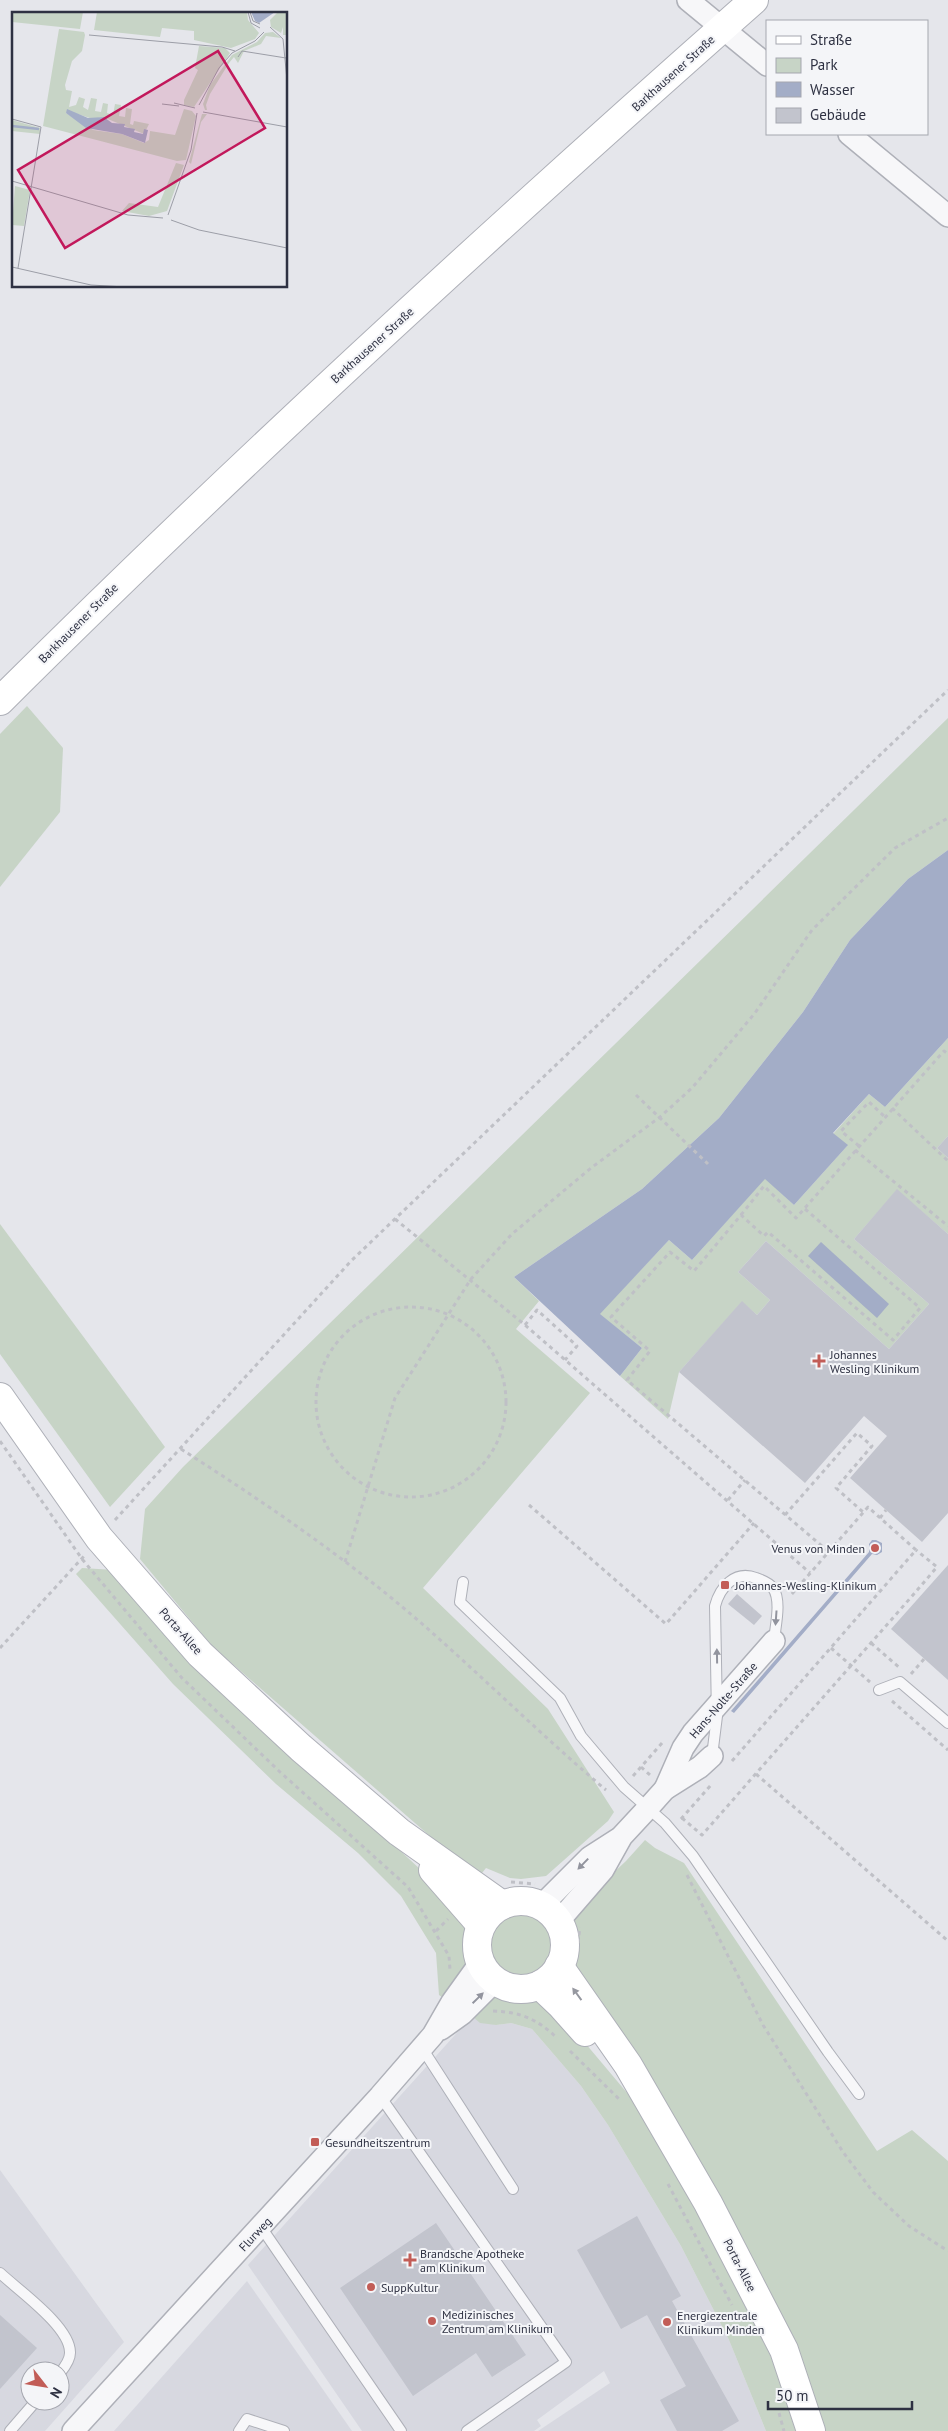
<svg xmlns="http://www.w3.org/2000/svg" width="948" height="2431" font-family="'PT Sans',sans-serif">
  <rect width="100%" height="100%" fill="#e5e6eb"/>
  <g fill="#d7d8e0" fill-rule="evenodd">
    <path d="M472,2016l24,9 15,-2 21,6 49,57 27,39 73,121 48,94 37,91h-228l72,-48 -6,-12 -67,49 4,6 -7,5h-172l-114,-166z"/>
    <path d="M0,2170l124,172 -79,89h-45zM30,2371h30v30h-30z"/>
    <path d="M247,2281l105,150h-238z"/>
  </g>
  <g fill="#c7d4c6">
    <path d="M27,706l36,42 -3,64 -60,75v-153z"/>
    <path d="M948,718v132l-40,29 -58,61 -47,72 -84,106 -77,71 -128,88 25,24 -23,28 74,64 -167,195 125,121 66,103 -6,9 -62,55 -25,3 -11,-1 -24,-10 -8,10 -266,-232 -72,-87 5,-50 38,-42z"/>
    <path d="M948,1038v98l-11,12 11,10v76l-51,-44 -43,49 75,65 -40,45 -123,-108 -28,31 32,28 -13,15 -15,-13 -63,70 -11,47 -48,-43 22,-28 -43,-34 70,-74 23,20 73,-82 29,27 53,-59 -14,-12 36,-40 16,13z"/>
    <path d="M0,1224l165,223 -55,60 -110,-153z"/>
    <path d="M82,1568l32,2 224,223 111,103 21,31 1,19 -3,17 -22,37 -7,-5 -3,-42 -35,-57 -43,-43 -82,-69 -103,-100 -97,-110z"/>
    <path d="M645,1840l10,8 29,15 193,288 35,-21 36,31v270h-124l-252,-467v-46l3,-9 51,-48z"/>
    <circle cx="521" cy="1945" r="31"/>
    <path d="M501,1995l31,2 16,7 27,27 53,63 52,80 88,174 34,83h-36l-37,-91 -48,-94 -73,-121 -27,-39 -49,-57 -21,-6 -15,2 -16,-2 -8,-7 19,-19z"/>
  </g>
  <g fill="#a3adc7">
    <path d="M948,850v188l-63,69 -16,-13 -36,39 15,12 -54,60 -29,-26 -73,81 -23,-20 -69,74 42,34 -22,28 -106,-99 128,-88 77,-71 84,-106 47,-72 58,-61z"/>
    <path d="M821,1242l68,62 -12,14 -69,-62z"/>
    <path d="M872,1540h4l6,3v9l-5,3 -5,-1 -138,159 -3,-2 138,-159v-8z"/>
  </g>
  <g fill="#c2c4cd">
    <path d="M948,1136v22l-11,-10z"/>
    <path d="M897,1189l51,45v279l-26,29 -72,-64 37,-42 -23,-20 -59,67 -126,-111 63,-71 15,14 13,-15 -32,-28 28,-31 123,108 40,-45 -75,-65z"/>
    <path d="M948,1565v115l-57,-51z"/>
    <path d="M737,1594l25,22 -8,9 -26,-21z"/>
    <path d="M637,2216l44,80 -9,5 67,120 -17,10h-45l-17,-31 26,-14 -39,-71 -26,14 -44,-79z"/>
    <path d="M436,2223l90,132 -34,22 -16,-24 -63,43 -73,-108z"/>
    <path d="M0,2315l37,33 -37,41z"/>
  </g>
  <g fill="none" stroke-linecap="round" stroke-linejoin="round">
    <defs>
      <g id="lane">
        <path d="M463,1582l-3,20 100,96 21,38 43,51 41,36 28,33 135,196 31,42"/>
        <path d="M879,1690l21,-8 48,41"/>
        <path d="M712,1756l5,-40 -2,-110c5,-19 20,-36 41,-28 6,2 13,5 17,10 9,13 2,39 1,53"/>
        <path d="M422,2048l91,141"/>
        <path d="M380,2096l186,266 -99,69"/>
        <path d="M261,2227l140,204"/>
        <path d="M0,2273c18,17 71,54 70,80 0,7 -6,15 -10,20"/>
        <path d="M10,2431l26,-30"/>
        <path d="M239,2431l8,-12 37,12"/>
      </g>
      <g id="street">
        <path d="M688,0l79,65"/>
        <path d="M849,134l99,82"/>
        <path d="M665,1789l18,-41 10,-15 81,-92"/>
        <path d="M541,1906l49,-49 28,-18"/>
        <path d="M558,1922l45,-52 19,-34 26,-28 17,-19 35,-22 12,-11"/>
        <path d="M441,2029l21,-15 33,-33"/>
        <path d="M73,2431l307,-335 53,-61 19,-33 28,-39"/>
      </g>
      <g id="secondary">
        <path d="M0,701c243,-242 497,-474 754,-701"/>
        <path d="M0,1397l99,141 101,116 101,94 98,84 103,73"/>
        <path d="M433,1870l48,55"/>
        <circle cx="521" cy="1945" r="44"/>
        <path d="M559,1966l69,99 80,138 76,147 27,81"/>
        <path d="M540,1985l20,19 25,28"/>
      </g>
    </defs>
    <use href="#lane" stroke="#aeb0b8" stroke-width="12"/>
    <use href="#street" stroke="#aeb0b8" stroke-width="24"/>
    <use href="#secondary" stroke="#aeb0b8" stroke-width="30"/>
    <g stroke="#bfc0c6" stroke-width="3" stroke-dasharray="4 4" stroke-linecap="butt">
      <path d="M636,1095l72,69"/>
      <path d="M892,1108l56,53"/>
      <path d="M859,1146l-18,-15 28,-29 16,15"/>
      <path d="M855,1150l93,76"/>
      <path d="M805,1209l115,99 -27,32 -125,-108 -4,4 -23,-21 -47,56 -24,-19 -59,65 39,34 -23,29 202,172"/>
      <path d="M741,1215l23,-29 32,32 148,-167 4,3"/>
      <path d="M395,1219l130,106 285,248"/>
      <circle cx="411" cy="1402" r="95"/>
      <path d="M525,1325l12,-15 40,36 -12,14"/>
      <path d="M0,1441l82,118 100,119 98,94 128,115 41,69 1,14"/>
      <path d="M181,1449c89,57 177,117 256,188 57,51 111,104 169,153"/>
      <path d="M728,1500l17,-20"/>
      <path d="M529,1505l137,119 88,-101"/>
      <path d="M785,1515l72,-82 15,13 -36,42 27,24"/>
      <path d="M880,1518l6,-8"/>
      <path d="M115,1520l236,-259 597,-571"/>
      <path d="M345,1562l50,-164 76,-119 41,-45 79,-66 69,-51 32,-29 63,-75 57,-83 83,-82 53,-30"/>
      <path d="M871,1643l30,26"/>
      <path d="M0,1648l85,-93"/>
      <path d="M831,1648l39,34"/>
      <path d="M911,1674l13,-15"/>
      <path d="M892,1701l56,49"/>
      <path d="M732,1761l184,-211 -48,-43 -77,88"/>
      <path d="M641,1767l9,8"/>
      <path d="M756,1774l192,167"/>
      <path d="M633,1776l29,-33"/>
      <path d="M682,1818l20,17 211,-240 24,-28 -21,-17"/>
      <path d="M681,1819l30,-34"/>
      <path d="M687,1875l76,150 80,127 30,40 36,34 39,25"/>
      <path d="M511,1882l24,2"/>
      <path d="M436,1931l12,-12"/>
      <path d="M577,1951l3,-24"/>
      <path d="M493,2011c28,1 44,8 64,27"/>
      <path d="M570,2051l49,48"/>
      <path d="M668,2184l64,121"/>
      <path d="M779,2413l5,18"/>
    </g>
    <use href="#lane" stroke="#f7f7f9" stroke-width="10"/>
    <use href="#street" stroke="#f7f7f9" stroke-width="21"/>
    <use href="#secondary" stroke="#fff" stroke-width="28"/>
  </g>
  <defs><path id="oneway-solid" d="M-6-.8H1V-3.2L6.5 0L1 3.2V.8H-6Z" transform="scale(1.25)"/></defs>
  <g fill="#92949e">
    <use href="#oneway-solid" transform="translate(776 1618) rotate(94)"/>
    <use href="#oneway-solid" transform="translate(717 1656) rotate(-91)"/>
    <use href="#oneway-solid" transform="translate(583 1864) rotate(134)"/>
    <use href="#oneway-solid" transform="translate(478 1998) rotate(-44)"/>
  </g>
  <use fill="#9698a0" href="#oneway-solid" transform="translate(577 1994) rotate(-126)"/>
  <g fill="#c25d57" stroke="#f4f5f8" stroke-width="2">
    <path d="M816.5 1353.5h5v5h5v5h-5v5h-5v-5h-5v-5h5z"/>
    <circle cx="875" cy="1548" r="5"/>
    <rect x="720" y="1580" width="10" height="10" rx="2.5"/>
    <rect x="310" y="2137" width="10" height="10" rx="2.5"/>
    <path d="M407.5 2252.5h5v5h5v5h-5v5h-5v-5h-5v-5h5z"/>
    <circle cx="371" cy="2287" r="5"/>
    <circle cx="432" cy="2321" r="5"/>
    <circle cx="667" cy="2322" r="5"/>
  </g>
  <g text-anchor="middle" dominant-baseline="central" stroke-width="4" stroke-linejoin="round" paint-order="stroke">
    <g font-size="12" fill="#2e3142" stroke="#f4f5f8">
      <text transform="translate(673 73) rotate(-42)">Barkhausener Straße</text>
      <text transform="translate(372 345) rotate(-42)">Barkhausener Straße</text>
      <text transform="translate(78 623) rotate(-45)">Barkhausener Straße</text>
      <text transform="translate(181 1631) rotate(48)">Porta-Allee</text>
      <text transform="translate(723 1700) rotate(-49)">Hans-Nolte-Straße</text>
      <text transform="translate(255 2234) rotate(-47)">Flurweg</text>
      <text transform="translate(740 2265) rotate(63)">Porta-Allee</text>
    </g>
    <g font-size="12" fill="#2e3142" stroke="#f4f5f8" text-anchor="start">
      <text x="830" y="1354">Johannes<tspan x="830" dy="14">Wesling Klinikum</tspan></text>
      <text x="865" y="1548" text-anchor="end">Venus von Minden</text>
      <text x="735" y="1585">Johannes-Wesling-Klinikum</text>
      <text x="325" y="2142">Gesundheitszentrum</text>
      <text x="420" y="2253">Brandsche Apotheke<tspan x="420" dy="14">am Klinikum</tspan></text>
      <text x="381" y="2287">SuppKultur</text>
      <text x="442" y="2314">Medizinisches<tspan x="442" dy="14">Zentrum am Klinikum</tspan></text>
      <text x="677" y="2315">Energiezentrale<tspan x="677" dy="14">Klinikum Minden</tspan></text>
    </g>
  </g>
  <g transform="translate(12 12)">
    <rect width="275" height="275" fill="#e5e6eb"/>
    <path d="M0,0h71l-3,17 -68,-7zM85,0h150l1,8 11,13 -4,6 -24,9 -37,-8v-9l-32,-3 -2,9 -66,-7zM266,0h9v23h-4v-8l-2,6 -10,-6 -1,-7zM47,17l25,3 1,3 -3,16 -10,10 -7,24 1,5 6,1 -3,16 7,-2 3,-8 6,2 -2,8 5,3 3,-12 6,1 -2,12 6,1 2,-9 5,1 -1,9 6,2 2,-11 6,1 -2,11 6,1 1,-9 6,1 -2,15 3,1 1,-4 15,3 -5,10 -41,-17 -10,2 -25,-8 -2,2 27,17 29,4 22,9 5,-3 1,-9 25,4 9,-26 8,2 4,5 -10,44 -9,1 -134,-35zM261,20l8,6 -15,-2 -5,8 -17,7 -6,12 -4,-6 -5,6 -19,31 -4,11 1,5h-2l-2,-6 7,-19 22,-30 25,-13 8,-9zM187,34l26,2 5,5 -36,54 -10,-2v-5l14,-30 -3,-2zM190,102h5l-6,8 -10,42 -2,-2zM0,108l28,8v6l-28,-3zM164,151l8,2 -17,46 -18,5 -27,-5 7,-8 29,4zM3,174l15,4 -6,36 -12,-1z" fill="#c7d4c6"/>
    <path d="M239,0h24l-16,11 -4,-2zM55,97l21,9 16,-1 8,6 13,1 -1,3 11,2 -1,3 9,2 1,-5 4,1 -3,13 -23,-9 -36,-6 -20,-15z" fill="#a3adc7"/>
    <path fill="none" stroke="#a3adc7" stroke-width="2.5" d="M0,114l27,3"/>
    <path fill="none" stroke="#9c9ea7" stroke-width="1" d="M236,0l3,11 9,5M238,0l3,9 7,3M258,15l13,12 4,41M77,23l133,12 13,4M226,45l4,-6 44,7M162,91l21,5M150,92l17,2M187,93l20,-37 13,-15 23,-12 9,-9M191,100l84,15M0,107l29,8 -23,141M0,169l116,34 35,3M156,203l23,-65 6,-37M159,208l28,10 88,18M0,255l79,18 34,2"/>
    <path fill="#c2185b" fill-opacity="0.15" stroke="#c2185b" stroke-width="2.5" d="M206,39l47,77 -200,120 -47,-78z"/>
    <rect width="275" height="275" fill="none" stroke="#2e3142" stroke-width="2.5"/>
  </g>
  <rect x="766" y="20" width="162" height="115" fill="#f4f5f8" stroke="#a5a7af"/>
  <rect x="776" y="36" width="25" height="8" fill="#ffffff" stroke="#a5a7af"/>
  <text x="810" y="45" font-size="15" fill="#2e3142">Straße</text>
  <rect x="776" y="58" width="25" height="15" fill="#c7d4c6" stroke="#a5a7af"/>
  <text x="810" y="70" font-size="15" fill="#2e3142">Park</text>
  <rect x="776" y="82" width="25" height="15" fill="#a3adc7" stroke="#a5a7af"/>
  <text x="810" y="95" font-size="15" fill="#2e3142">Wasser</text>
  <rect x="776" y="108" width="25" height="15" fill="#c2c4cd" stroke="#a5a7af"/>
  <text x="810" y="120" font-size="15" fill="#2e3142">Gebäude</text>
  <g transform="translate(45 2386) rotate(121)"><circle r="24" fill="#f4f5f8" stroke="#a5a7af"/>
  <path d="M0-4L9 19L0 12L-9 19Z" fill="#c25d57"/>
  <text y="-8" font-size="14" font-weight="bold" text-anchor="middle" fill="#2e3142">N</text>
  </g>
  <path d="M768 2401v8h144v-8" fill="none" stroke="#2e3142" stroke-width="2.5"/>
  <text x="776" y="2401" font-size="15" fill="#2e3142" stroke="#f4f5f8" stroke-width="4" paint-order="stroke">50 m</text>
</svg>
